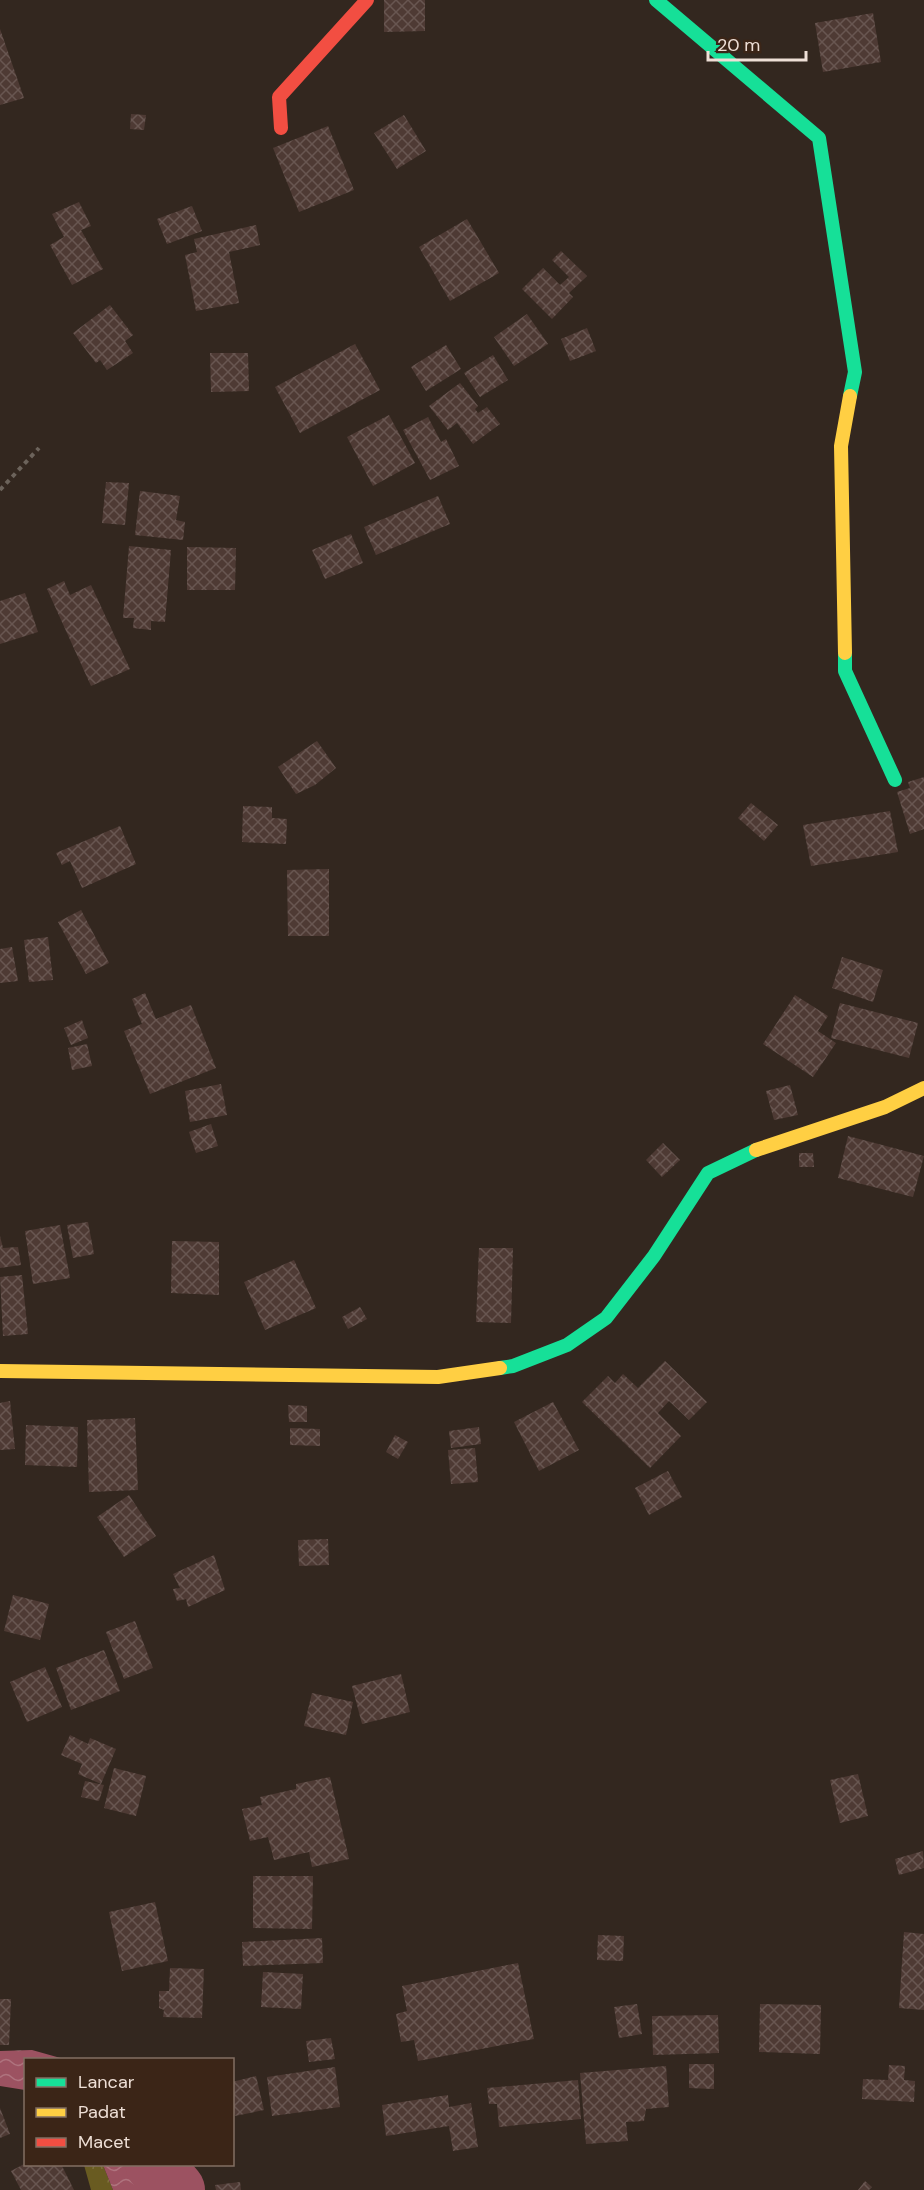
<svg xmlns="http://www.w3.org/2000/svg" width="924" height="2190" font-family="'DM Sans',sans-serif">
  <defs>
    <pattern id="forest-crowns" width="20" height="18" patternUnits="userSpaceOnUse" patternTransform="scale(1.5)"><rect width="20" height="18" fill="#695b21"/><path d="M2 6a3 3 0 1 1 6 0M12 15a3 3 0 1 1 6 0" fill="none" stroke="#7f7240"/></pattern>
    <pattern id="water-waves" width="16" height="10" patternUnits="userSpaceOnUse" patternTransform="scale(1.5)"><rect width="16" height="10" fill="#9c5261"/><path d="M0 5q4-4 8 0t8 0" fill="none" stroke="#af737e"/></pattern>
    <pattern id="building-cross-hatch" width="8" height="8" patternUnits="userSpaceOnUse" patternTransform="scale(1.5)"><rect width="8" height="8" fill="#4e3a34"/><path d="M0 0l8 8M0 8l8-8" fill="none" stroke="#685651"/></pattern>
  </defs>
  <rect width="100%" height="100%" fill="#33271f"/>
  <path fill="url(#forest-crowns)" d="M84,2165h19l10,25h-22z"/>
  <g fill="url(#water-waves)">
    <path d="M32,2050l32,9 -38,1 -1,30 -25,-4v-35z"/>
    <path d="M103,2165h40l17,25h-47z"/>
  </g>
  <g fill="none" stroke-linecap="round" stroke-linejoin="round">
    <path stroke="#9c5261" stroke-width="58" d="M154,2164l22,26"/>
  </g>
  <g fill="url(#building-cross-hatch)">
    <path d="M384,0h41v31l-41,1z"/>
    <path d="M873,13l8,49 -58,10 -8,-49z"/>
    <path d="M0,29l24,69 -24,7z"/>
    <path d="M131,114l15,1 -2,15 -14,-1z"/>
    <path d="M404,115l22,36 -29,18 -23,-36z"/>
    <path d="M328,126l26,64 -55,22 -26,-64z"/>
    <path d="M79,202l12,24 -10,4 22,39 -31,16 -22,-40 14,-8 -12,-23z"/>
    <path d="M192,206l10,25 -35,13 -10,-25z"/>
    <path d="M467,219l32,54 -49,28 -31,-54z"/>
    <path d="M256,225l4,20 -31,7 10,51 -43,8 -11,-56 12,-3 -3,-13z"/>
    <path d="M561,251l26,25 -18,17 4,4 -21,22 -30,-30 21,-21 17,17 9,-8 -17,-17z"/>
    <path d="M110,305l23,30 -8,6 8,12 -26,17 -7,-10 -4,3 -23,-30z"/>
    <path d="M527,314l21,30 -34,22 -20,-29z"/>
    <path d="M587,328l9,23 -26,10 -9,-22z"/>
    <path d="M355,344l25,46 -80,43 -25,-46z"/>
    <path d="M446,345l15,24 -35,22 -15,-24z"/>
    <path d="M210,353h38l1,38 -38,1z"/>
    <path d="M493,355l15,25 -28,17 -16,-24z"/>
    <path d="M460,383l18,23 -3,3 3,4 9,-6 13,17 -27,20 -16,-21 -9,7 -19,-24z"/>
    <path d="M389,415l26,48 -42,23 -26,-49z"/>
    <path d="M428,417l13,25 5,-3 13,27 -29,14 -27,-50z"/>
    <path d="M106,482l23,1 -4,42 -23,-2z"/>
    <path d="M140,491l40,5 -4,24 9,2 -2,18 -48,-5z"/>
    <path d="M438,496l12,28 -74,31 -12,-28z"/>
    <path d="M351,534l12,29 -38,16 -13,-29z"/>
    <path d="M129,546l42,4 -6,72 -14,-1v9l-18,-2 1,-10h-11z"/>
    <path d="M187,547l49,1 -1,42h-48z"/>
    <path d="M64,581l6,14 21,-10 39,84 -39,17 -44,-97z"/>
    <path d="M25,593l13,39 -38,12v-43z"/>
    <path d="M317,741l19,27 -21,17 -19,9 -18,-27z"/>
    <path d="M924,777v52l-14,5 -13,-42 13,-4 -2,-6z"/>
    <path d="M751,803l27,22 -14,16 -26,-23z"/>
    <path d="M243,806l29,1v11l15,1 -1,25 -44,-2z"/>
    <path d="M890,811l8,41 -87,14 -8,-41z"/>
    <path d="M120,826l16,38 -54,24 -12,-27 -8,4 -6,-12z"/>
    <path d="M329,869v67h-41l-1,-66z"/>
    <path d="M81,910l28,53 -23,11 -28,-52z"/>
    <path d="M48,937l5,43 -24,2 -5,-42z"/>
    <path d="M12,947l6,34 -18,2v-34z"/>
    <path d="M842,957l41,13 -10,32 -41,-14z"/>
    <path d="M145,993l11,26 35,-14 25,63 -66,26 -26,-63 18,-7 -10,-25z"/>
    <path d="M795,995l33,21 -10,15 18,12 -23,34 -50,-33z"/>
    <path d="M840,1003l78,20 -9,35 -78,-20z"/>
    <path d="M82,1020l6,18 -17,7 -7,-17z"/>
    <path d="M87,1044l5,22 -20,4 -4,-22z"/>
    <path d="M221,1084l6,31 -37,7 -5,-31z"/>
    <path d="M790,1085l8,30 -24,5 -8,-29z"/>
    <path d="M211,1124l7,22 -22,7 -7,-21z"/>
    <path d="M848,1136l76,20 -11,41 -75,-19z"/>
    <path d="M663,1143l17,17 -18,17 -16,-17z"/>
    <path d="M799,1153h14l1,14h-15z"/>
    <path d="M88,1222l6,32 -21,4 -6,-33z"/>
    <path d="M60,1225l10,53 -37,6 -8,-53z"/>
    <path d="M0,1236l3,12 15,-1 3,18 -21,3z"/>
    <path d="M172,1241l47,1v53l-48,-2z"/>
    <path d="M479,1248h34l-2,75 -35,-1z"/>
    <path d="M294,1260l22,48 -51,22 -21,-48z"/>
    <path d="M22,1275l6,59 -25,2 -3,-59z"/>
    <path d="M360,1307l7,12 -19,10 -6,-12z"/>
    <path d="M665,1361l42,41 -18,18 -20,-19 -11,12 23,23 -31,32 -68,-66 26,-26 7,7 8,-9 15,14z"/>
    <path d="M10,1401l5,48 -15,1v-47z"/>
    <path d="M553,1402l26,48 -40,21 -25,-49z"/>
    <path d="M288,1405l19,1v16h-18z"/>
    <path d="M135,1418l3,72 -49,2 -2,-72z"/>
    <path d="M26,1425l52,2 -1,40 -52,-2z"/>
    <path d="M479,1427l2,17 -30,4 -2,-17z"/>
    <path d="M290,1428l30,1v17l-30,-1z"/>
    <path d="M395,1435l13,7 -10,17 -12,-7z"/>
    <path d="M475,1448l3,34 -27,2 -3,-34z"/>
    <path d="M668,1471l14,26 -33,18 -14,-27z"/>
    <path d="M129,1495l27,41 -32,21 -27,-40z"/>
    <path d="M328,1539l1,26 -30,1 -1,-26z"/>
    <path d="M214,1555l11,35 -37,17 -2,-8 -9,2 -4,-12 7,-1 -7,-14z"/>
    <path d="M13,1595l36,9 -9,36 -36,-9z"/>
    <path d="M135,1621l18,47 -29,11 -18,-47z"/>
    <path d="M104,1650l16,41 -49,19 -15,-42z"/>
    <path d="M45,1667l17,40 -35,15 -17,-40z"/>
    <path d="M401,1674l9,38 -48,12 -10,-38z"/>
    <path d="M312,1693l41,9 -7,33 -42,-9z"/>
    <path d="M70,1735l18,9 2,-6 26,11 -15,35 -23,-10 4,-10 -21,-9z"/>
    <path d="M114,1768l32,8 -10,40 -32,-8z"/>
    <path d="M858,1774l10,42 -28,7 -10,-43z"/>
    <path d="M330,1777l19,82 -37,8 -3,-15 -35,8 -6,-23 -18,4 -8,-32 20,-4 -2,-8 36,-8v-5z"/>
    <path d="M85,1781l19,4 -5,16 -18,-4z"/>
    <path d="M923,1851l1,17 -25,7 -4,-16z"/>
    <path d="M253,1876h60l-1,53 -59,-1z"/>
    <path d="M155,1902l13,59 -46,10 -13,-59z"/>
    <path d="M904,1932l20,2v76l-25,-2z"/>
    <path d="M598,1935l26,1 -1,25 -26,-1z"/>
    <path d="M322,1938l1,25 -80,3 -1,-24z"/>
    <path d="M518,1963l16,76 -116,22 -4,-21 -13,2 -5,-28 11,-3 -5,-25z"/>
    <path d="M170,1968l34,1 -2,49 -39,-1 1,-7 -5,-2v-17h10z"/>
    <path d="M263,1972l40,2 -2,35 -40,-2z"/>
    <path d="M0,1999h11l-2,46h-9z"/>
    <path d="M637,2004l5,30 -23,4 -5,-31z"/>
    <path d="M760,2004l61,1 -1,49 -61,-2z"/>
    <path d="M718,2015l1,38 -66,2 -1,-39z"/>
    <path d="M331,2038l4,21 -26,3 -3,-21z"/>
    <path d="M689,2064h25v25l-25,-1z"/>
    <path d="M889,2065l16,1 -1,14 11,1 -1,21 -52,-3 1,-20 25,1z"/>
    <path d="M666,2066l3,41 -23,2 -2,12 -18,1 2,19 -42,3 -6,-71z"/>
    <path d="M335,2067l5,40 -68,9 -5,-39z"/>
    <path d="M256,2076l8,34 -29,6 -3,-10v-24z"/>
    <path d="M578,2080l3,39 -82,8 -2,-23h-8l-2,-16z"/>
    <path d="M448,2095l1,12 22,-4 7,44 -25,4 -4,-25 -63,10 -4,-31z"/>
    <path d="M0,2108l10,26 -10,4z"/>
    <path d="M26,2163l35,1 13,26h-53l-10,-19z"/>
    <path d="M865,2181l7,6 -3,3h-11z"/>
    <path d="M240,2182l1,8h-25l-1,-5z"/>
  </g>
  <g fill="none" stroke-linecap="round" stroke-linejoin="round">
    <path stroke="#6c635b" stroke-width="4" stroke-dasharray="4.5 4.5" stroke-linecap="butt" d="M0,490l39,-42"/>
    <g stroke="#16e098" stroke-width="14">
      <path d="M656,0l163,138 36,234 -5,24"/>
      <path d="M845,653v18l50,109"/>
      <path d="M500,1368l13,-2 54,-21 39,-27 48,-62 54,-83 48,-23"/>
    </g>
    <g stroke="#ffcf43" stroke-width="14">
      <path d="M845,653l-4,-207 9,-50"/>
      <path d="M756,1150l129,-43 39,-19"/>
      <path d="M0,1371l438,6 62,-9"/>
    </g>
    <path stroke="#f24e42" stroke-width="14" d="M281,128l-2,-31 88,-97"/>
  </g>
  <rect x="24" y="2058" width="210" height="108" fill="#3b2517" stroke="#836f63" stroke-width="1.5"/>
  <rect x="36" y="2078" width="30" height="9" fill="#16e098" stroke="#836f63" stroke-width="1.5"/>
  <text x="78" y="2088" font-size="18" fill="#eedfd6">Lancar</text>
  <rect x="36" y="2108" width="30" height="9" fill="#ffcf43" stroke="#836f63" stroke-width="1.5"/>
  <text x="78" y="2118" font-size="18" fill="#eedfd6">Padat</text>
  <rect x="36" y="2138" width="30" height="9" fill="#f24e42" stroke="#836f63" stroke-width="1.5"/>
  <text x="78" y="2148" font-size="18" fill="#eedfd6">Macet</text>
  <path d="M708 51v9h98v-9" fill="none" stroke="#eedfd6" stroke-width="3"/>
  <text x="717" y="51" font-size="18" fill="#eedfd6" stroke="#3b2517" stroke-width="4.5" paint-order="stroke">20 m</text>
</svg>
